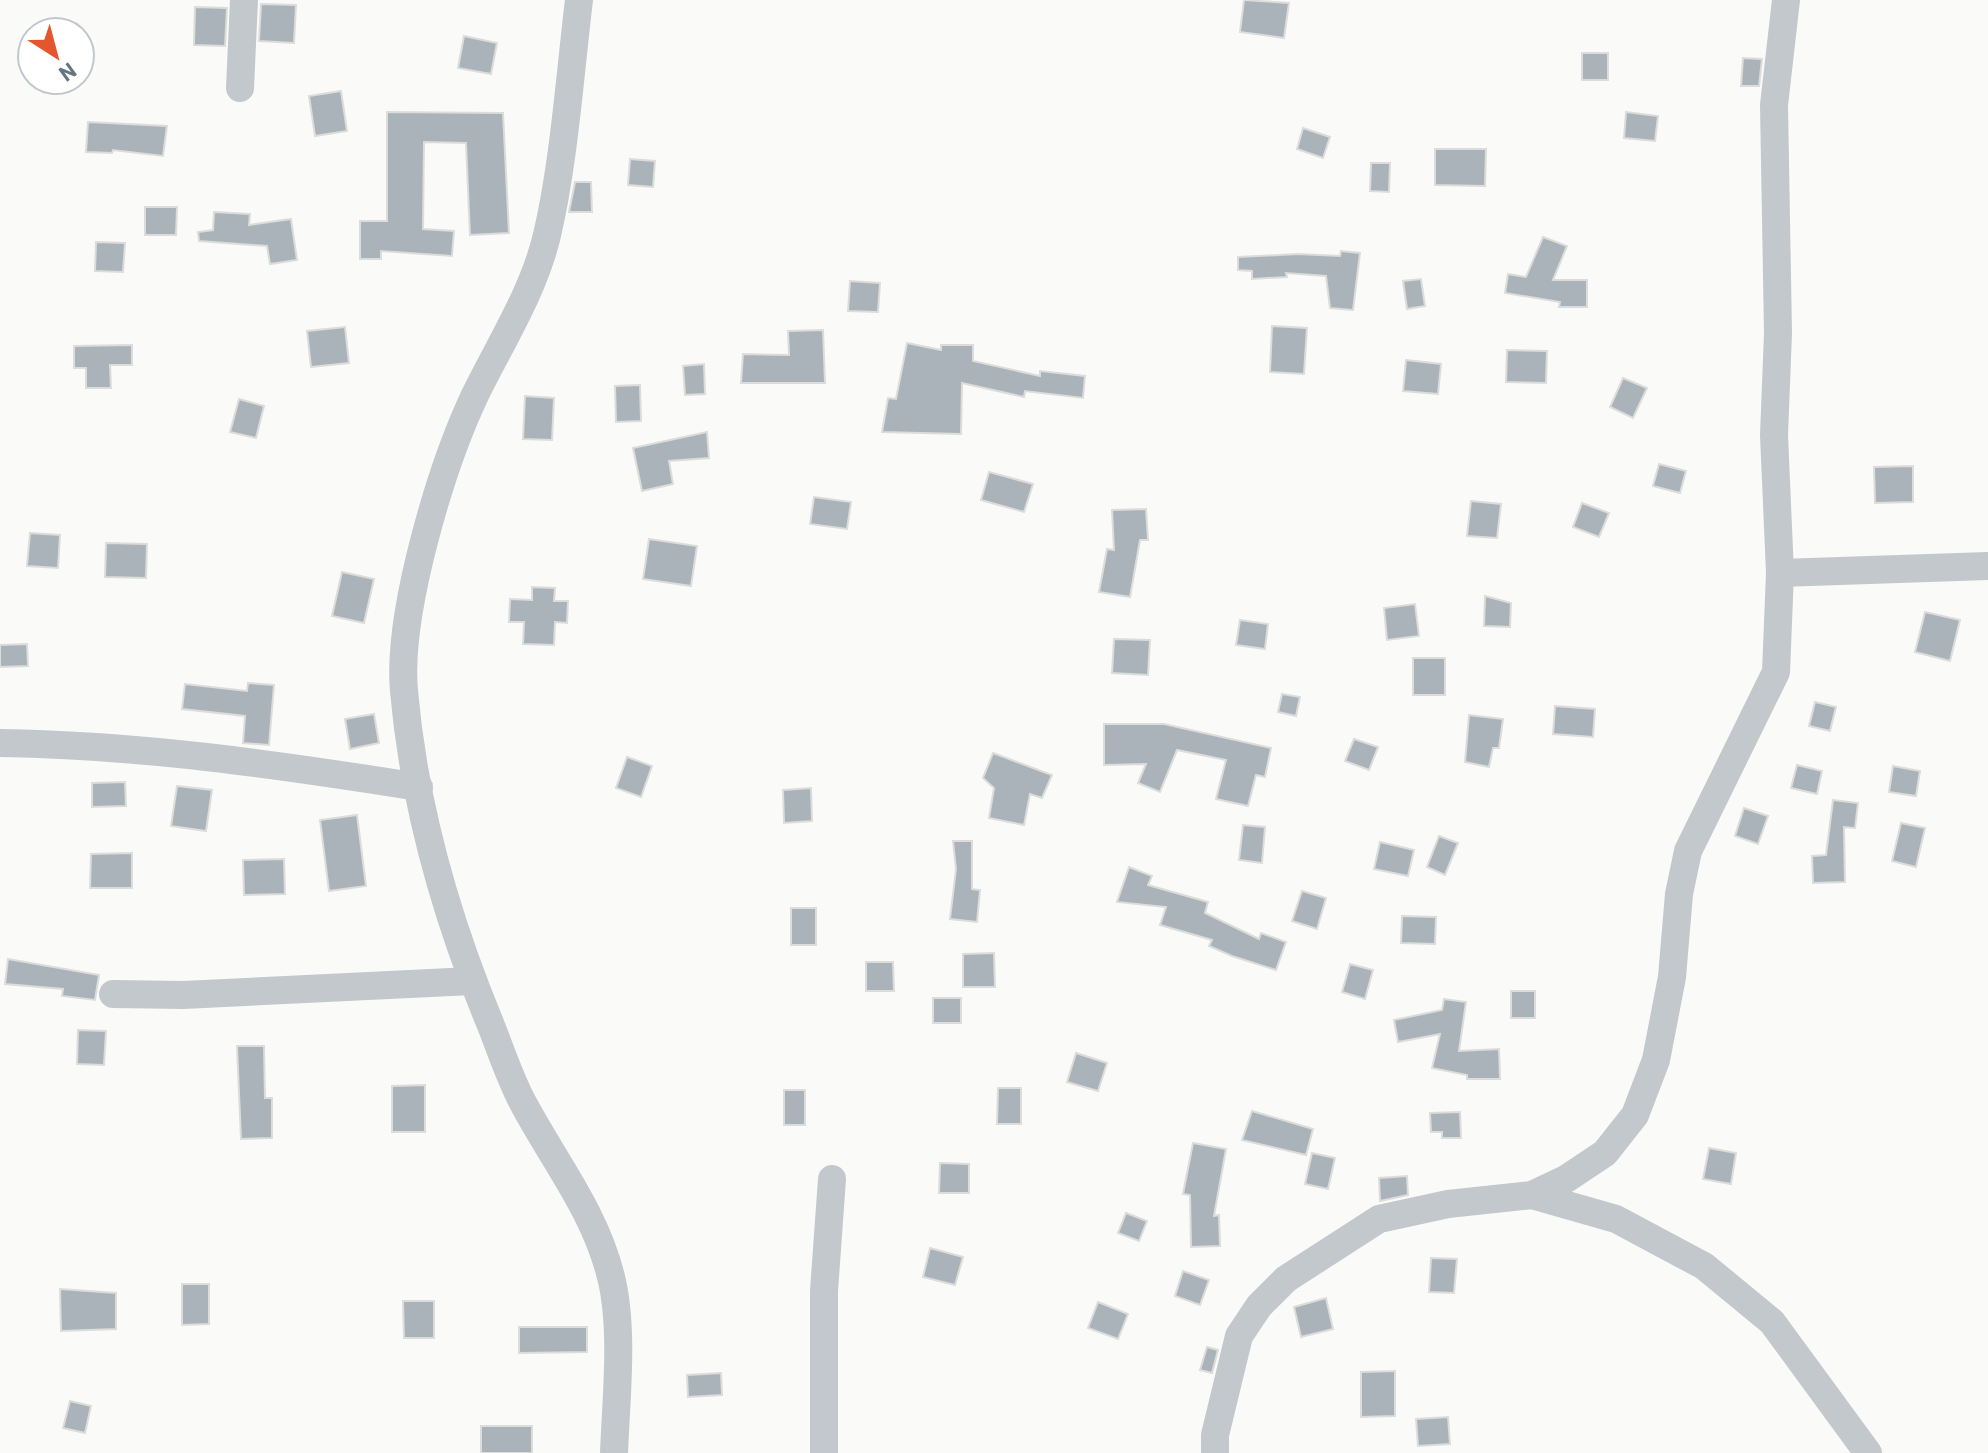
<svg xmlns="http://www.w3.org/2000/svg" width="1988" height="1453" font-family="Barlow,sans-serif">
  <rect width="100%" height="100%" fill="#fafaf8"/>
  <g fill="#aab3b9" stroke="#dcdcda" stroke-width="2">
    <path d="M1244,0l45,3 -5,35 -44,-6z"/>
    <path d="M261,4l35,1 -2,38 -35,-2z"/>
    <path d="M195,7l32,1 -2,38 -31,-1z"/>
    <path d="M464,36l33,7 -6,31 -33,-6z"/>
    <rect x="1582" y="53" width="26" height="27"/>
    <path d="M1743,58l19,1 -3,27h-18z"/>
    <path d="M341,91l6,40 -32,5 -6,-40z"/>
    <path d="M387,112l116,1 6,120 -39,2 -4,-92 -42,-1 -1,87 31,2 -2,25 -71,-5v8h-21v-38h27z"/>
    <path d="M1626,112l32,4 -3,25 -31,-3z"/>
    <path d="M88,122l79,4 -4,30 -50,-6 -1,3 -26,-1z"/>
    <path d="M1303,128l27,9 -7,21 -26,-9z"/>
    <path d="M1435,149h51l-1,37 -50,-1z"/>
    <path d="M630,159l25,2 -2,26 -25,-2z"/>
    <path d="M1371,163h19l-1,29 -19,-1z"/>
    <path d="M575,182h16l1,30h-23z"/>
    <path d="M145,207h32l-1,28h-31z"/>
    <path d="M214,212l36,2 -1,11 42,-6 6,41 -27,4 -3,-18 -68,-5 -1,-9 15,-2z"/>
    <path d="M1543,237l24,9 -14,34h34v27h-28l1,-5 -55,-9 3,-19 18,3z"/>
    <path d="M96,242l29,1 -2,29 -28,-1z"/>
    <path d="M1341,251l19,2 -7,57 -23,-2 -4,-32 -40,-3 1,4 -35,2v-8l-14,-1v-13l60,-3 42,2z"/>
    <path d="M1421,279l4,27 -18,3 -4,-28z"/>
    <path d="M850,281l30,2 -2,29 -30,-1z"/>
    <path d="M1272,326l35,2 -3,46 -34,-2z"/>
    <path d="M345,327l4,36 -38,4 -4,-36z"/>
    <path d="M823,330l2,53h-84l2,-29 46,1 -1,-24z"/>
    <path d="M907,343l34,7v-5h32v16l67,15v-5l45,5 -2,22 -58,-7 -1,6 -62,-14 -1,51 -79,-2 6,-34 8,1z"/>
    <path d="M132,345v20h-22l1,23h-25v-20h-12v-22z"/>
    <path d="M1507,350l40,1 -1,32 -40,-1z"/>
    <path d="M1406,360l35,4 -3,30 -35,-3z"/>
    <path d="M704,364l1,30 -20,1 -2,-29z"/>
    <path d="M1623,378l24,10 -14,30 -23,-11z"/>
    <path d="M640,385l1,36 -25,1 -1,-36z"/>
    <path d="M525,396l29,2 -2,42 -29,-1z"/>
    <path d="M239,399l25,7 -8,32 -26,-6z"/>
    <path d="M707,432l2,26 -40,3 4,23 -31,7 -9,-43z"/>
    <path d="M1659,464l27,7 -6,22 -27,-7z"/>
    <path d="M1913,466v36l-38,1 -1,-36z"/>
    <path d="M989,472l44,12 -9,28 -43,-12z"/>
    <path d="M814,497l37,5 -4,27 -37,-5z"/>
    <path d="M1471,501l30,3 -4,34 -30,-2z"/>
    <path d="M1582,503l27,10 -10,24 -26,-10z"/>
    <path d="M1146,509l2,31h-8l-10,57 -31,-5 8,-43 7,1 -2,-40z"/>
    <path d="M30,533l30,2 -2,33 -31,-2z"/>
    <path d="M649,539l48,7 -6,40 -48,-7z"/>
    <path d="M106,543l41,1 -1,34 -41,-1z"/>
    <path d="M342,572l32,7 -10,44 -32,-7z"/>
    <path d="M532,587l23,1 -1,13h14l-1,22 -12,-1 -1,23 -31,-1 1,-22h-15l1,-23 22,1z"/>
    <path d="M1485,596l26,7 -1,24 -26,-1z"/>
    <path d="M1415,604l4,32 -32,4 -3,-32z"/>
    <path d="M1925,612l35,8 -10,41 -35,-9z"/>
    <path d="M1240,620l28,4 -3,25 -29,-4z"/>
    <path d="M1114,639l36,1 -2,35 -36,-2z"/>
    <path d="M27,644l1,22 -28,1v-22z"/>
    <rect x="1413" y="658" width="32" height="37"/>
    <path d="M248,683l26,2 -5,60 -26,-2 2,-27 -63,-7 3,-25 62,7z"/>
    <path d="M1282,694l18,3 -4,19 -18,-4z"/>
    <path d="M1815,702l21,5 -6,24 -21,-5z"/>
    <path d="M1555,706l40,3 -2,28 -40,-3z"/>
    <path d="M374,714l5,29 -29,6 -5,-30z"/>
    <path d="M1469,715l34,4 -4,29h-6l-4,19 -24,-5z"/>
    <path d="M1104,724h60l107,24 -6,29 -9,-2 -8,31 -32,-7 10,-39 -49,-10 -17,42 -22,-9 8,-19 -42,1z"/>
    <path d="M1354,739l24,8 -9,23 -24,-9z"/>
    <path d="M993,753l59,22 -10,23 -12,-4 -6,31 -35,-7 5,-30 -11,-10z"/>
    <path d="M627,757l25,9 -11,31 -25,-9z"/>
    <path d="M1797,765l25,6 -5,23 -26,-6z"/>
    <path d="M1893,766l27,5 -4,25 -27,-4z"/>
    <path d="M125,782l1,24 -34,1v-24z"/>
    <path d="M177,786l35,4 -6,41 -35,-5z"/>
    <path d="M811,788l1,33 -28,2 -1,-33z"/>
    <path d="M1833,800l25,3 -3,25 -11,-1 1,55 -32,1 -1,-27 14,-1z"/>
    <path d="M1744,808l24,8 -10,28 -23,-8z"/>
    <path d="M357,815l9,71 -37,5 -9,-71z"/>
    <path d="M1901,823l24,5 -9,39 -24,-6z"/>
    <path d="M1243,825l22,2 -3,36 -23,-3z"/>
    <path d="M1439,836l19,7 -13,32 -18,-8z"/>
    <path d="M953,841h19v48l8,1 -3,32 -27,-3 6,-50z"/>
    <path d="M1380,842l34,8 -6,26 -34,-7z"/>
    <path d="M132,853v35h-42l1,-34z"/>
    <path d="M284,859l1,35 -41,1 -1,-35z"/>
    <path d="M1129,867l23,9 -4,9 60,17 -3,11 54,26 2,-6 25,9 -10,28 -44,-14 -23,-10 3,-6 -52,-15 6,-18 -49,-5z"/>
    <path d="M1302,891l24,7 -9,31 -25,-8z"/>
    <rect x="791" y="908" width="25" height="37"/>
    <path d="M1402,916l34,1 -1,27 -34,-1z"/>
    <path d="M994,953l1,34h-32v-33z"/>
    <path d="M8,959l91,16 -4,25 -33,-4 1,-7 -58,-5z"/>
    <path d="M866,962h27l1,29h-28z"/>
    <path d="M1350,964l23,6 -8,29 -23,-7z"/>
    <rect x="1511" y="991" width="24" height="27"/>
    <rect x="933" y="998" width="28" height="25"/>
    <path d="M1444,999l22,3 -7,49 40,-2 1,30h-33v-4l-35,-7 8,-34 -42,8 -4,-22 48,-10z"/>
    <path d="M78,1030l28,1 -2,34 -27,-1z"/>
    <path d="M237,1046h27l1,52h7v40l-31,1z"/>
    <path d="M1076,1053l31,10 -9,28 -31,-9z"/>
    <path d="M425,1085v47h-33v-46z"/>
    <path d="M998,1088h23v36h-24z"/>
    <rect x="784" y="1090" width="21" height="35"/>
    <path d="M1252,1111l61,18 -7,26 -64,-15z"/>
    <path d="M1460,1112l1,26h-19v-6h-11l-1,-19z"/>
    <path d="M1193,1143l33,6 -12,67 5,-1 1,31 -29,1 -1,-52 -7,-1z"/>
    <path d="M1709,1148l27,5 -5,31 -28,-5z"/>
    <path d="M1312,1153l23,5 -7,31 -23,-5z"/>
    <path d="M940,1163l29,1v29h-30z"/>
    <path d="M1407,1176l1,19 -28,6 -1,-23z"/>
    <path d="M1126,1213l21,8 -8,20 -21,-8z"/>
    <path d="M930,1248l33,9 -8,28 -32,-8z"/>
    <path d="M1431,1258l26,1 -3,34 -25,-1z"/>
    <path d="M1183,1271l26,9 -9,25 -25,-9z"/>
    <path d="M182,1284h27v40l-27,1z"/>
    <path d="M60,1289l56,4v36l-55,2z"/>
    <path d="M1326,1298l7,31 -32,8 -7,-30z"/>
    <path d="M403,1301h31v37h-30z"/>
    <path d="M1098,1302l30,12 -10,25 -30,-11z"/>
    <path d="M519,1327h68v25l-68,1z"/>
    <path d="M1207,1347l11,3 -6,23 -12,-3z"/>
    <path d="M1395,1371v45l-34,1v-45z"/>
    <path d="M721,1373l1,22 -34,2 -1,-22z"/>
    <path d="M70,1401l21,5 -6,27 -22,-5z"/>
    <path d="M1448,1417l2,27 -32,2 -2,-27z"/>
    <rect x="481" y="1426" width="51" height="27"/>
  </g>
  <g fill="none" stroke-linecap="round" stroke-linejoin="round">
    <g stroke="#c3c8cc" stroke-width="28">
      <path d="M579,0c-9,74 -15,163 -32,235 -13,56 -47,109 -72,160 -34,72 -78,218 -71,296 10,114 42,226 86,332 10,25 19,53 32,78 31,59 73,110 89,176 13,52 5,122 3,176"/>
      <path d="M240,88l4,-88"/>
      <path d="M1780,573l208,-7"/>
      <path d="M0,743c142,2 280,22 419,44"/>
      <path d="M113,994l70,1 289,-14"/>
      <path d="M1532,1195l84,24 88,47 68,56 96,131"/>
      <path d="M824,1453v-162l8,-112"/>
      <path d="M1215,1453v-18l24,-99 20,-30 27,-27 93,-60 69,-15 84,-9 34,-16 39,-26 30,-38 21,-55 16,-83 7,-83 9,-43 88,-179 4,-99 -6,-138 4,-102 -4,-228 12,-105"/>
    </g>
  </g>
  <g transform="translate(56 56) rotate(144)"><circle r="38" fill="#ffffff" stroke="#c1c8cd" stroke-width="2"/>
  <path d="M0-6L14 30L0 20L-14 30Z" fill="#e4572e"/>
  <text y="-12" font-size="22" font-weight="bold" text-anchor="middle" fill="#657683">N</text>
  </g>
</svg>
